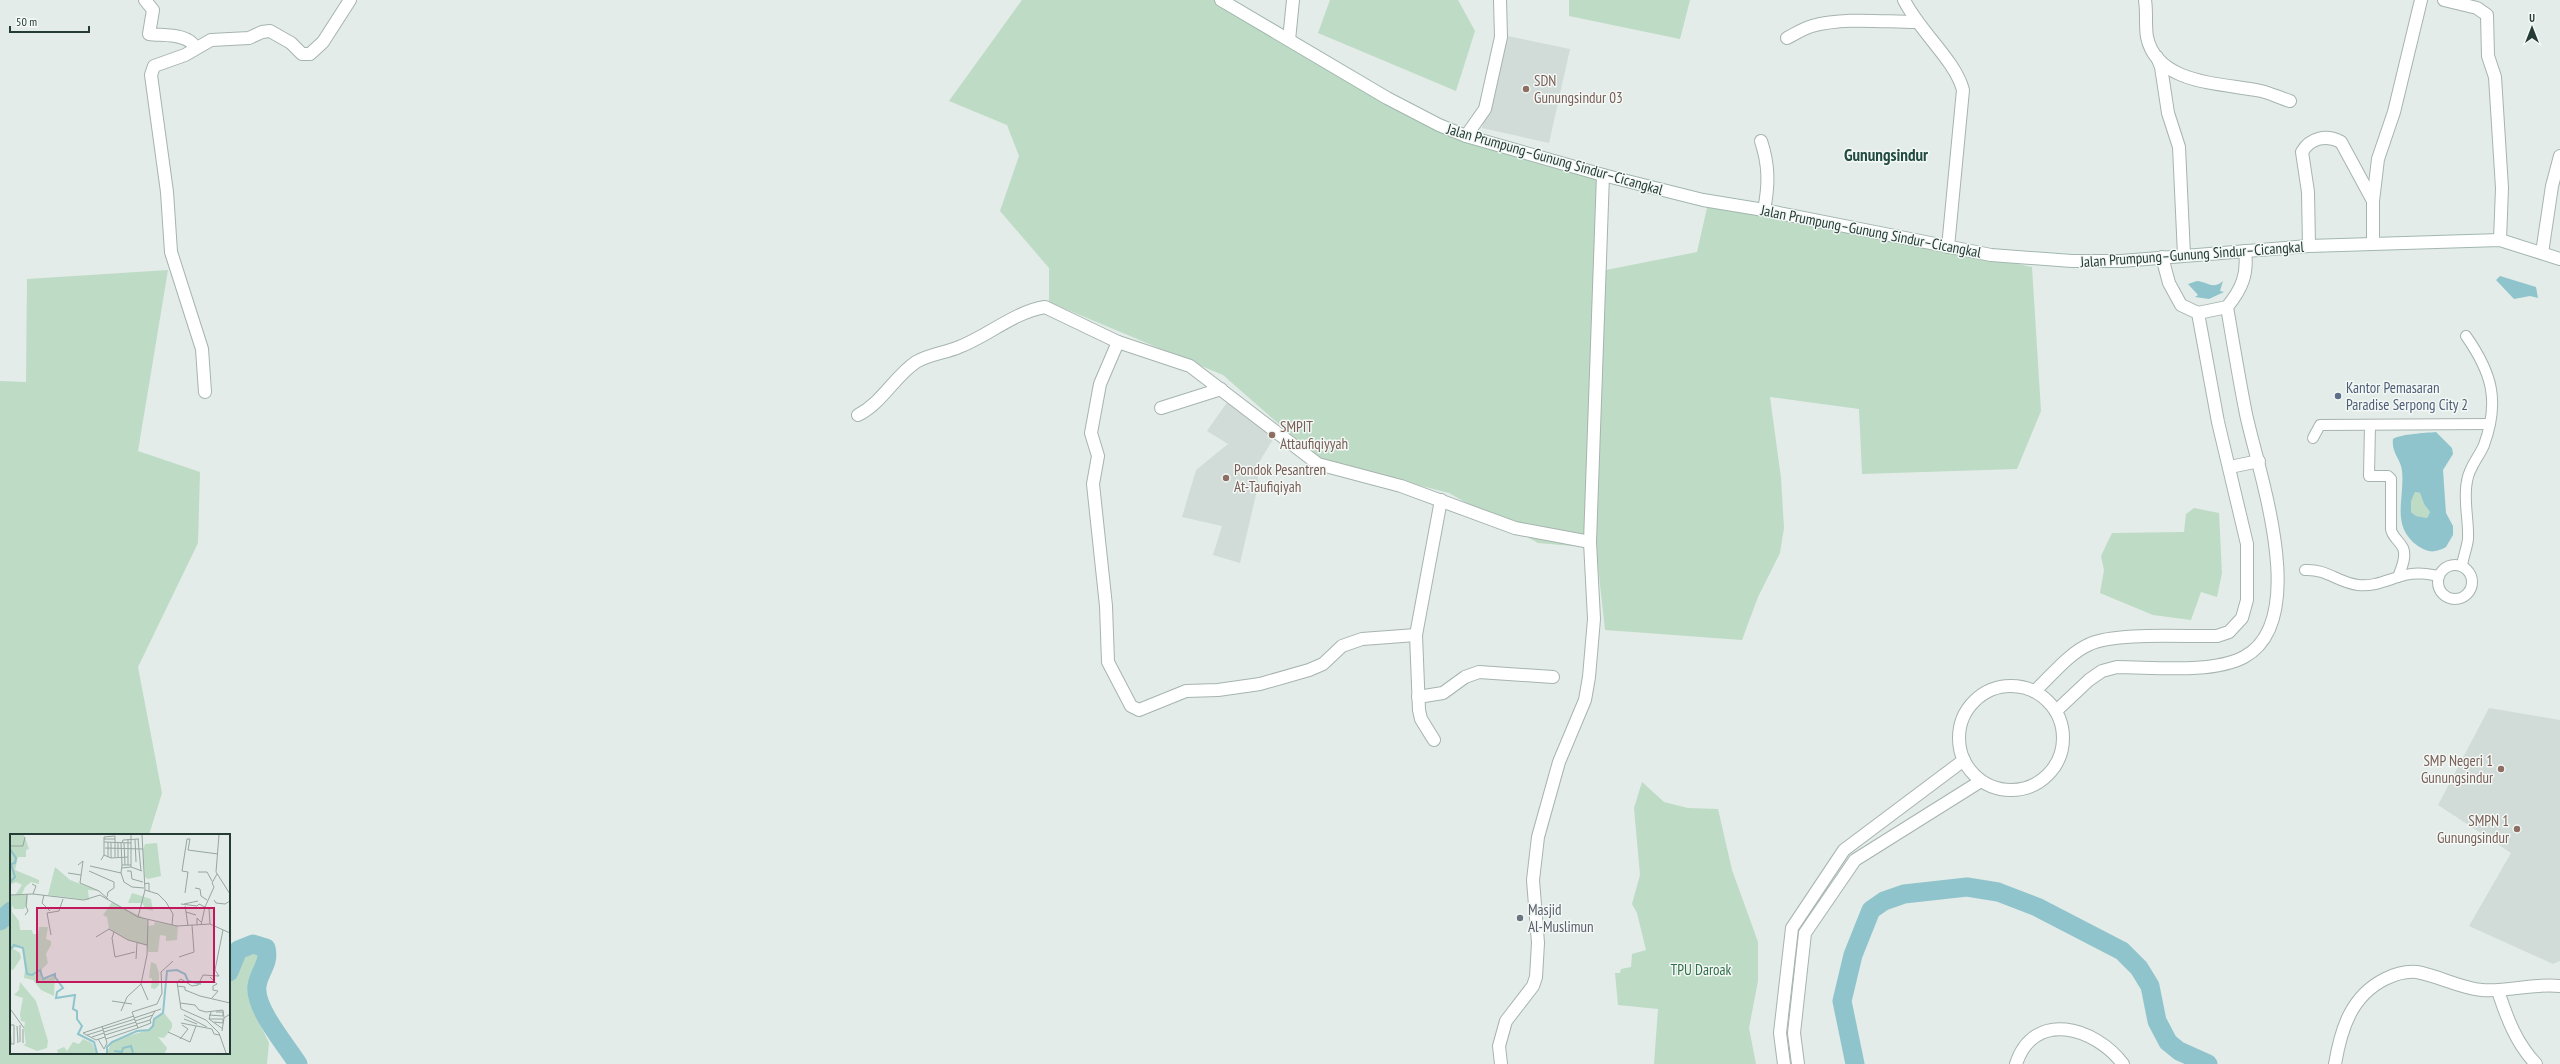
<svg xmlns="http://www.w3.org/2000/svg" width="2560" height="1064" font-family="'PT Sans Narrow',sans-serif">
  <rect width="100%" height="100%" fill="#e3ece8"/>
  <g fill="#d1dbd7">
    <path d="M1503,35l67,14 -21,94 -67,-15z"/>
    <path d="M1228,401l47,35 -17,28v22l-18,77 -27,-8 9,-29 -40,-9 14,-47 32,-26 -21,-13z"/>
    <path d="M2489,708l71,12v241l-7,3 -84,-38 42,-73 -73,-48z"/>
  </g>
  <g fill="#bedbc5">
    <path d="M1022,0h204l230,131 153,43 -3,96 91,-18 12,-53 323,68 9,144 -24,58 -155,5 -3,-65 -89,-12 11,81 3,50 -4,25 -22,44 -16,43 -137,-10 -9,-82 -58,-5 -89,-50 -129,-33 -97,-85 -174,-73v-34l-49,-57 19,-55 -12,-31 -58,-24z"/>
    <path d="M1330,0h128l17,31 -19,60 -138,-58z"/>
    <path d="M1569,0h121l-10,39 -111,-23z"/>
    <path d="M168,270l-30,181 62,21 -2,71 -60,124 24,126 -13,42h-138v218h218v-79l9,-25 17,-1 8,10 -10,51 16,34 -2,21h-267v-683l26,1 1,-103z"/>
    <path d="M2415,492l5,1 4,11 6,8 -3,6 -11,-2 -5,-4v-12z"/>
    <path d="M2194,508l25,5 3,60 -5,24 -16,-5 -10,28 -38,-5 -53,-22 4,-23 -3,-14 11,-23 72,-1 2,-18z"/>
    <path d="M1642,782l22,20 24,6 30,1 14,61 26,72v39l-9,47 7,36h-102l4,-55 -40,-4 -3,-32h5l1,-4 10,-2 1,-13 14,-4 -9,-37 -5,-9 8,-29 -6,-67z"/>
  </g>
  <g fill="#90c4cc" fill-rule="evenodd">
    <path d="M2500,276l36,11 2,11 -8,-2 -16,3 -18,-19z"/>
    <path d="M2197,281c11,1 16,9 26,0l-3,10 4,1 -15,7 -14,-2 3,-2 -10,-11z"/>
    <path d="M2436,432l16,16 1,6 -10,16 3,43 7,13v9l-7,12c-11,6 -18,6 -28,-1 -28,-20 -13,-47 -16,-75 -1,-12 -11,-18 -9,-32 8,-5 32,-6 43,-7zM2415,492l5,1 4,11 6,8 -3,6 -11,-2 -5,-4v-11z"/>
  </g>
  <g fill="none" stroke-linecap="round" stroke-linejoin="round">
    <g stroke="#90c4cc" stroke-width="19">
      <path d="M0,921l11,-10"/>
      <path d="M229,972l9,-22 15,-6 13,4c4,16 -7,23 -9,38 -3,22 29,59 41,78"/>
      <path d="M1855,1064l-13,-63 11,-46 18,-45 13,-9 20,-7 63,-7 31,5 39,15 85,44 17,17 11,18 7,35 11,21 11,9 29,13"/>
    </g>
    <defs>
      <g id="pedestrian">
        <path d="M2370,425l-1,51h19l3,3v50c1,8 8,11 12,19 4,9 -2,21 -5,29"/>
        <path d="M2313,438l7,-13 170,-1"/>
        <circle cx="2455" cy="582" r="17"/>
        <path d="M2462,566c1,-9 5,-18 6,-27 1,-19 -5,-39 -1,-58 2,-14 12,-24 17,-36 16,-44 8,-72 -18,-109"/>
        <path d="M2305,570c23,-1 31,12 53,15 17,2 31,-6 47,-10 12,-3 23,-1 34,1"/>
      </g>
      <g id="minor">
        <path d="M145,0l8,10 -4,24c15,2 38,-1 46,13"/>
        <path d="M1904,0c15,31 51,60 59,90l-15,157"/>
        <path d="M2145,0c2,12 0,25 2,37 10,48 76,46 114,54 9,2 19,7 29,10"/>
        <path d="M2444,0l33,8 10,7 1,41 7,21 7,111 -2,52"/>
        <path d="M1787,38c8,-4 17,-10 25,-12 33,-9 71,-4 104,-4"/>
        <path d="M1289,40l4,-40"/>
        <path d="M2157,57l4,10 7,46 11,34 5,108"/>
        <path d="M1466,136l19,-27 16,-72 -1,-37"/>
        <path d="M1761,141c8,24 8,44 3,69"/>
        <path d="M2373,243v-42l5,-42 16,-47 27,-112"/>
        <path d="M2309,246l-1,-54 -6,-40c8,-14 24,-18 39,-10l32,59"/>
        <path d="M2542,253l10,-67 8,-30"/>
        <path d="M2198,313l29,-6"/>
        <path d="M1118,342l-18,42 -9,49 7,23 -5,28 13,122 2,56 23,44 8,4 47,-19 32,-1 42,-6 49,-14 14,-6 19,-18 20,-7 54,-4"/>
        <path d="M205,392l-3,-43 -31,-97 -4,-60 -16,-117 3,-9 31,-11 26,-15 38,-2 13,-6 8,-1 21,12 11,11h8l13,-12 27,-42"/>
        <path d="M1161,408l60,-19"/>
        <path d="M858,415c24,-12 36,-38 58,-53 14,-8 29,-9 43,-15 29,-11 55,-35 86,-40l73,35 72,24 128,98 83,22 114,42 75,14"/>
        <path d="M2230,467l29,-6"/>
        <circle cx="2011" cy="738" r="52"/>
        <path d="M2035,691c16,-15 34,-38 55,-47 26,-12 96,-7 127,-8l12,-4 13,-14 5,-18v-56l-29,-122 -20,-109 -17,-8 -12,-22 -7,-26"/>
        <path d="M1418,697l25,-4 22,-16 14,-5 74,5"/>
        <path d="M2056,711l33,-31 13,-9 15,-4c36,0 95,7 127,-10 68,-36 14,-186 2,-243 -7,-35 -13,-72 -19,-107 15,-18 21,-33 18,-56"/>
        <path d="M1434,740l-13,-21 -2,-9 -3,-75 25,-135"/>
        <path d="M2498,991c9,27 18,52 38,73"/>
        <path d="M1501,1064l-2,-18 7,-25 27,-35 3,-9 2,-34 -5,-63 5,-43 21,-75 26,-62 4,-23 5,-58 -4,-77 13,-367"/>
        <path d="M1784,1064l-4,-31 12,-105 52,-78 120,-90"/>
        <path d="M1798,1064l-4,-31 11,-100 50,-73 126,-79"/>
      </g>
      <g id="tertiary">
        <path d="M2016,1064c18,-55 79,-37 107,0"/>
        <path d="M2335,1064c6,-35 16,-68 50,-85 10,-5 21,-8 32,-7 22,4 43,16 65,18 26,2 51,-7 78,-4"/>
      </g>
      <path id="secondary" d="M1221,0l166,98 52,27 27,11 137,39 100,25 61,10 227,45 81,6h49l188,-15 191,-6 60,19"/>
    </defs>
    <use href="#pedestrian" stroke="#a6b4af" stroke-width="12"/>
    <use href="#minor" stroke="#a6b4af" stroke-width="14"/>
    <use href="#tertiary" stroke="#a6b4af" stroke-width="14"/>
    <use href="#secondary" stroke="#a2b7af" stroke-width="14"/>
    <use href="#pedestrian" stroke="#fff" stroke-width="10"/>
    <use href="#minor" stroke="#fff" stroke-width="12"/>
    <use href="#tertiary" stroke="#fff" stroke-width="12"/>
    <use href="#secondary" stroke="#fff" stroke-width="12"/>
  </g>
  <g fill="#8d6e63" stroke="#f3f8f6" stroke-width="1.5">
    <circle cx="1526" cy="89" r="4"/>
    <circle cx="1272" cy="435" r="4"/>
    <circle cx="1226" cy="478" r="4"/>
    <circle cx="2501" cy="769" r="4"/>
    <circle cx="2517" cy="829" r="4"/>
  </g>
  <circle fill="#5c6f8a" stroke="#f3f8f6" stroke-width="1.5" cx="2338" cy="396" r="4"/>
  <circle fill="#6b7280" stroke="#f3f8f6" stroke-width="1.5" cx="1520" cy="918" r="4"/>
  <g text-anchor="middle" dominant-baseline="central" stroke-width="3" stroke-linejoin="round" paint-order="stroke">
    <g font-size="15" fill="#785e54" stroke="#f3f8f6" text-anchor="start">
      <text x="1534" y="80">SDN<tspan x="1534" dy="17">Gunungsindur 03</tspan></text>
      <text x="1280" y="426">SMPIT<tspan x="1280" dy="17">Attaufiqiyyah</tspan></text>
      <text x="1234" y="469">Pondok Pesantren<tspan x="1234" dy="17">At-Taufiqiyah</tspan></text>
      <text x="2493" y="760" text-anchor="end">SMP Negeri 1<tspan x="2493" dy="17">Gunungsindur</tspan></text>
      <text x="2509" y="820" text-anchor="end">SMPN 1<tspan x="2509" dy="17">Gunungsindur</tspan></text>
    </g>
    <g font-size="15" fill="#243c35" stroke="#f3f8f6">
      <text transform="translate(1555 159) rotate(16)">Jalan Prumpung–Gunung Sindur–Cicangkal</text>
      <text transform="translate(1871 231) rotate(11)">Jalan Prumpung–Gunung Sindur–Cicangkal</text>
      <text transform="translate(2192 254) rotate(-4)">Jalan Prumpung–Gunung Sindur–Cicangkal</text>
    </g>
    <g font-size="15" fill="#4e5e75" stroke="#f3f8f6" text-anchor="start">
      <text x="2346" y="387">Kantor Pemasaran<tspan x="2346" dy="17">Paradise Serpong City 2</tspan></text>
    </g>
    <g font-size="15" fill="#5b616d" stroke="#f3f8f6" text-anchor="start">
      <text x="1528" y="909">Masjid<tspan x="1528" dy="17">Al-Muslimun</tspan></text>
    </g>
    <g font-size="15" fill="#326f48" stroke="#f3f8f6">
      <text x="1701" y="969">TPU Daroak</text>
    </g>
    <g font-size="17" font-weight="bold" fill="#224c41" stroke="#f3f8f6">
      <text x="1886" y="155">Gunungsindur</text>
    </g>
  </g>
  <g transform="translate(10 834)">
    <rect width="220" height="220" fill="#e3ece8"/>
    <path d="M0,1h14l5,14 -3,1v7h-8l-3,13 24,10v4l-8,-2 -6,5 -3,7h6l-1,12 -4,3h-9l-2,-4v7l7,9 1,9h12l1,4h5l1,-7h9l-2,12 5,2v4l-5,9 2,9 -6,6 -1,10 9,-1 5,-4 -1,22 -13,-6 -8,-10 -9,-2 1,-8 -3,-23 -10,1 8,5 1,5 -8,12 -3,-1v-74h5l7,-10 -6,-3 -6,3zM147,9l4,33 -13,3 -3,-2 -2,-27 2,-6zM45,33l15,13 29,11 -11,-1 1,10 -41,-5zM122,59l19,6 2,12 -7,-2 -4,-6h-14zM102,68l36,18v6l6,-1 1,-3 23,4 -1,14 -11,1v-5l-6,-1 -2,17h-10l-1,-6 -19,-6 -19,-11 -2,-12 -4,-2zM141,128l5,2 3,9v12l-4,4 -4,-1 1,-10h-3zM10,148l16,19 12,40 -1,7 -10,3 -14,-6 3,-1 -2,-15 1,-7 -4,-1 -1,-7 3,-16 -9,-3 5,-5zM154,179l8,10v5l-8,10 -6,-1 9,11 -2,5h-58l5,-12 36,-11 5,-3 1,-9zM73,205l9,4 5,10h-39l-1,-3 7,-3 3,4 6,-9 6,2z" fill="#bedbc5"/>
    <path fill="none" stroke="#90c4cc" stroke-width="2" d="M0,15l6,9 -1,5 -4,1 4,13 -5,5M0,116l4,-5 9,3 4,26 5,1 8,-5 3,9 12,-5v3l8,11 -6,4 -1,6 19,-3 -2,14 4,2v8l5,7 -4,8 16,8 3,11M104,217l8,1 1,-4 8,-2 2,7M97,219v-6l5,-5 25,-11 12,-1 4,-4 1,-7 9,-6 4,-42 10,-1 8,4 3,7 13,3"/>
    <path fill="none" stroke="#97a6a0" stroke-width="1" d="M121,1v32M209,1l-3,37 14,22M94,5h11v18M118,5v26M125,5l1,23M128,5l3,32M94,8l27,1M98,8v15M101,8v16M108,8v15M111,9l1,22h9M112,9l1,-3 16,-1M114,9l1,22M0,12h13l2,-9M95,14l38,1M178,16l30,4M94,21l7,3 17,-1M91,26l3,-5v-18l11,-1v3M68,31l5,-4 -3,22 19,8 9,8M112,31l-1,8 3,9 8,5 12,1M80,32l31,7M112,34l9,-1 11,4M79,37l25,11v6l-6,4 -1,5M117,37h4l1,8 11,3M188,38h9l5,9M58,39l13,2M22,50l4,2 -3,8M134,50l5,-1v8M185,54l5,1 1,7 6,4M135,56l13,4 8,8 7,12 -1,11M175,59l3,-21 -6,-1 5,-32h3l-2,11M0,61l23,-1 51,6 16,-5 38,22 39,9 33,-2 20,9M34,61l-2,8 8,8M204,66l2,3 9,1 5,-3M171,70l16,2 2,-2 6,3 -4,18M174,70l14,-3M175,72l1,6 10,3M176,78l2,14M15,81l3,-4 -2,-5 1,-12M128,83l7,-27 -3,-55M200,90l-1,-15 -4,-2 9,-20 -2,-4 5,-9M187,91v-7l4,4M213,96l-8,40 4,6 -16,-1 -5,10 -6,1 -11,-7 -4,3 4,27 25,11 13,13 7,20M104,98l-2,6 3,19 20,-5M41,101l-4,-22 12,-2 4,-12M86,103l13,-8 19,11 19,5M169,123l15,-5 -2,-27M126,125l1,-16M200,143l7,7 -4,2v4l5,1 -6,7M131,150l7,16M167,152l8,1v3l15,6 30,7M102,167l20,3M170,169l15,2 4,5 7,2 17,-2 1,8M1,176l13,18M111,177l6,-14 14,-13 6,-29 1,-35M201,178l-2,7 14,10M174,181l23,12M199,181l14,1v-4h-7M124,184l27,-9M174,185l13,5M199,185h14v4l-9,-1M125,187l18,-6M0,188l1,22M171,189l31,6 2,5 6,1M127,190l13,-4M0,191h4v19h-4M10,191v17M7,192l1,17M128,194l13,-5 -1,-3 5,-9M93,195l32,-10M212,197l2,-13 6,-4M94,198l32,-10M158,198l22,10 6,-16M73,199l51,-17M73,199l13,7 9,-3M77,201l16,-5M95,201l32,-10M82,203l12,-4M88,205l6,10 3,-6 -5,-17M96,205l32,-11 -6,-16 25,-8 5,-11 -1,-21 12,-11M170,205l8,-10 -6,-4M13,209v-14"/>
    <path fill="#c2185b" fill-opacity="0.15" stroke="#c2185b" stroke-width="2" d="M27,74h177v74h-177z"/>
    <rect width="220" height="220" fill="none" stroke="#243c35" stroke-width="2"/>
  </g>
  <g transform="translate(2532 28)" stroke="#f3f8f6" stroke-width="3" paint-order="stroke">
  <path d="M0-3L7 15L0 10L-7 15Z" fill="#243c35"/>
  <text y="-6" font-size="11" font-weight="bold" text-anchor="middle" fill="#243c35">U</text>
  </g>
  <path d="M10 26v6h79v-6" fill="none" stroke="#243c35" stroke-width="2"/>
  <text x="16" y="26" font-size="12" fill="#243c35" stroke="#f3f8f6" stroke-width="3" paint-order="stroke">50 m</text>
</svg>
